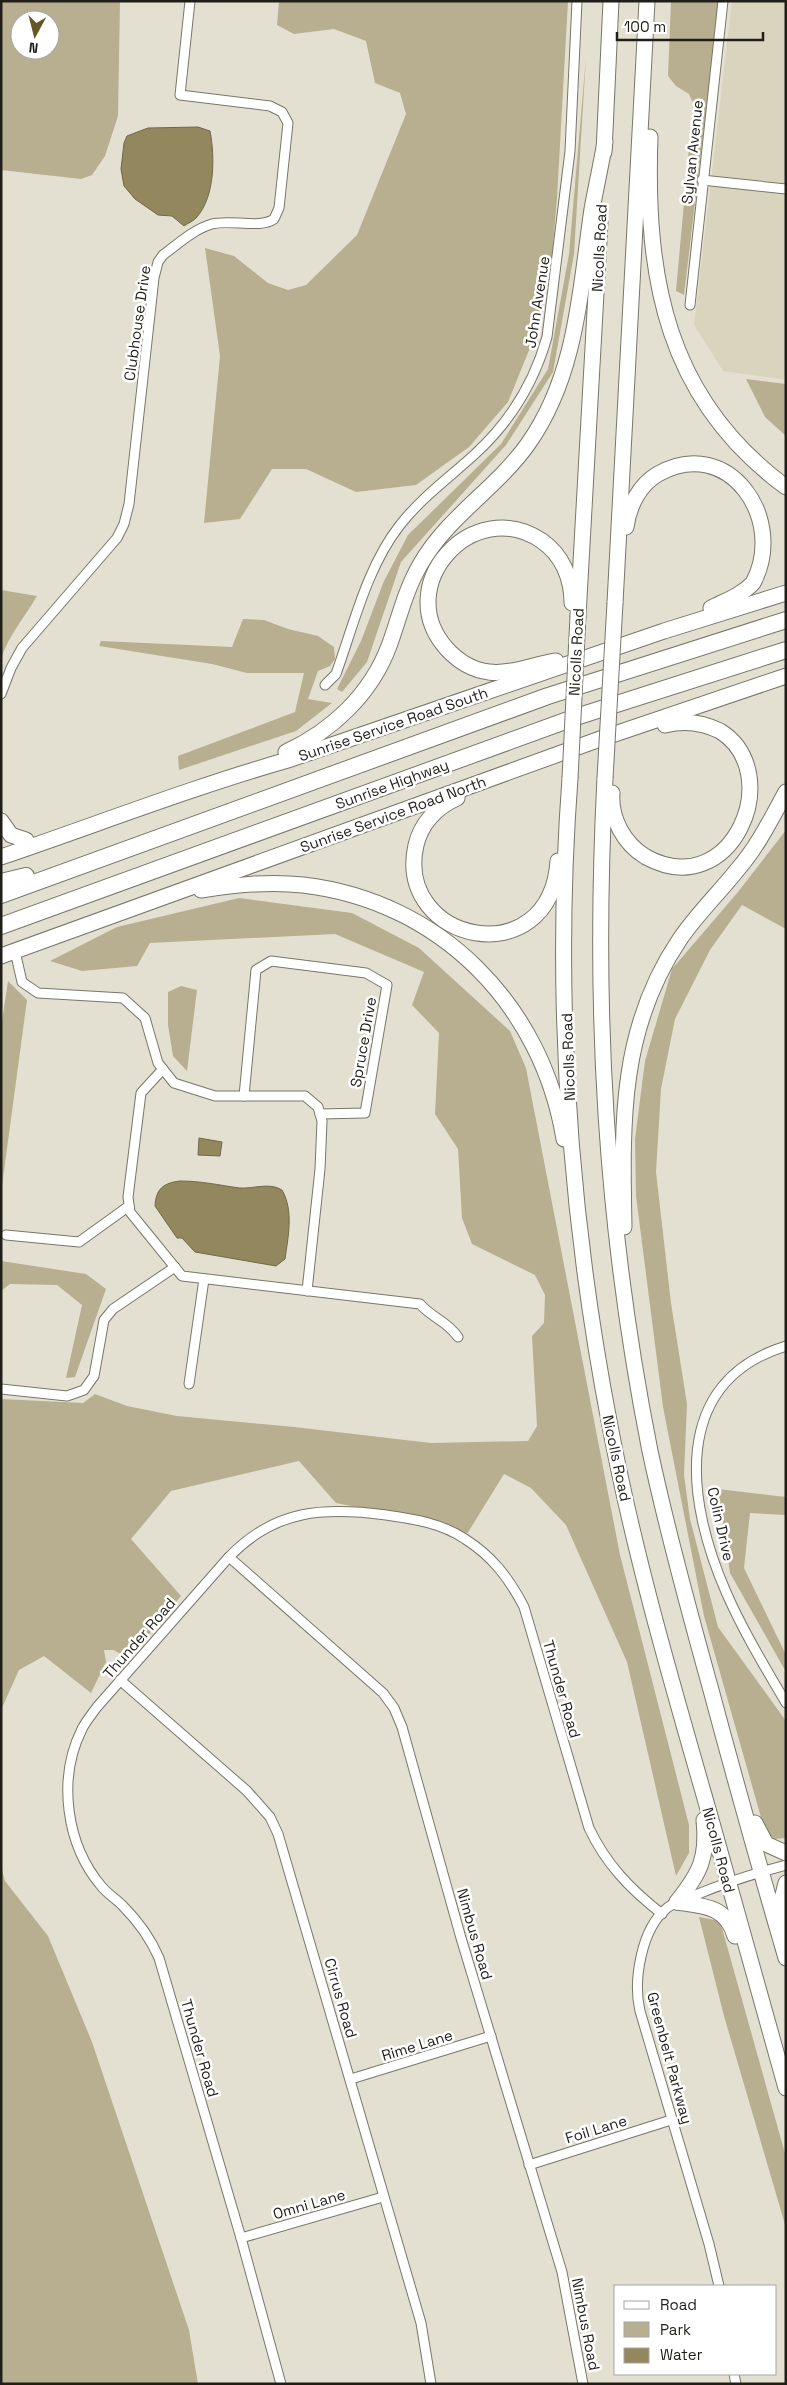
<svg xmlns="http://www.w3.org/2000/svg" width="787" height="2385" font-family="'Space Grotesk',sans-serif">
  <rect width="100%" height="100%" fill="#e4e0d1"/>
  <path fill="#d9d4be" d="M732,1h54v379l-63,-9 -29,-46z"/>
  <g fill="#b8af91" fill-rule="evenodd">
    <path d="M1,1h119l-2,115 -13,40 -13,19 -11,4 -80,-9zM20,20h30v30h-30z"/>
    <path d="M279,1h289l-11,197 -5,60 -18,80 -26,64 -39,45 -53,38 -60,7 -50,-23h-34l-32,50 -36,4 16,-167 -15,-108 29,8 34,27 20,7 18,-5 51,-50 49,-121 -6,-21 -25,-10 -9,-42 -32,-12 -40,5 -17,-9z"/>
    <path d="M671,1h48l-35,294 -8,-4 17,-188 -4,-9 -13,-8 -8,-10z"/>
    <path d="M586,57l-12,197 -21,118 -47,73 -105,117 -34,100 -25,30 -5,-3 24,-48 23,-60 24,-46 93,-91 47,-75 21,-115z"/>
    <path d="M746,379l40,5v52l-21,-19z"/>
    <path d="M1,590l36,6c-12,21 -29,40 -36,63z"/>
    <path d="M243,619l21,1 24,9 30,7 16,11 1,12 -5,7 -12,5 -10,28 24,4 -36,28 -117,39 -1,-14 117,-44 9,-39h-57l-35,-9 -113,-18 2,-5 131,6z"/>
    <path d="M786,830v99l-44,-24 -32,45 -35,69 -14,70 -5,83 15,131 16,101 -3,71 6,44 28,108 68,94v117l-12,1 -10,-11 -60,-212 -41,-209 -27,-211 -1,-57 10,-78 27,-92 66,-77z"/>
    <path d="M239,898l113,15 67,35 91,83 16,37 94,487 69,270v28l-13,23 -49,-214 -61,-137 -35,-37 -27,-14 -37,60 -19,-8 -112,-23 -37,-42 -128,30 -40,48 50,57 -52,62 -16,-8h-9l2,12 -15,31 -47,-37 -25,14 -18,40v-311l82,4 12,-9 32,12 50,10 117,11 137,16 97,-2 9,-15 -5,-90 12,-13 1,-28 -10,-20 -63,-31 -10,-26 -4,-69 -23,-35 4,-81 -27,-28 12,-33 -89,-38 -185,9 -13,23 -55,5 -32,-10 67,-34z"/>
    <path d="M8,981l19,19 -26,193v-165z"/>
    <path d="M181,986l16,4 -10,81 -14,-15 -5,-31v-33z"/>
    <path d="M1,1261l85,13 20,15 -31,88 -9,1 16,-73 -25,-20 -47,-1 -9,7z"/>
    <path d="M718,1489l68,8v18l-36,-2 -6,55 42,87v17l-56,-99z"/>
    <path d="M1,1866l4,15 43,55 44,106 97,288 9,54h-197z"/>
    <path d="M699,1917l21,4 66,236v71l-62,-212z"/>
  </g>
  <g fill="#92875d" stroke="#706849">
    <path d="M198,127l12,4c5,26 5,65 -13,86 -3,4 -9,6 -13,9l-12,-10 -14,-1 -23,-16 -11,-13 -3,-17 3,-26 3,-7 21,-8z"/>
    <path d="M199,1138l23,4 -2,14 -22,-1z"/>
    <path d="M180,1181c20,0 39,4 59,7 15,1 30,-6 43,2 12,21 6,47 3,69l-9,7 -81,-14 -13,-14h-5l-22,-32c1,-17 8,-23 25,-25z"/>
  </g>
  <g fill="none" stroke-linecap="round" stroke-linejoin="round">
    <defs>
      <g id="minor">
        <path d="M702,180l84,9"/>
        <path d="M690,305l33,-304"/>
        <path d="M325,685l11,-11c18,-50 31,-107 64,-149 22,-28 49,-47 75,-71 35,-32 59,-71 72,-117l23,-186 7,-150"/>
        <path d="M1,694l10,-26 11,-20 95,-110 7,-14 5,-20 25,-226 4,-16 5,-7c15,-11 31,-26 49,-31 19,-5 48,5 62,-5l5,-11 9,-85 -6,-11 -12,-6 -90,-11 10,-94"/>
        <path d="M15,951l7,31 16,11 85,5 22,20 13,45 16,20 41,13h90l13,11 4,14 -2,48 -13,122"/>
        <path d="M163,1069l-22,24 -13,104 2,15 52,64 238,28c12,14 27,17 38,33"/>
        <path d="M244,1096l12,-126 15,-9 95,12 21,12 -22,128 -45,1"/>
        <path d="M6,1235l73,7 50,-36"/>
        <path d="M786,1346c-117,36 -99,157 -60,246 17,39 39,75 60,111"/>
        <path d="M189,1384l15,-105"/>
        <path d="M1,1389l66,7 17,-6 10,-14 10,-56 9,-11 62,-42"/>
        <path d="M229,1557l154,136 11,15 8,19 59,211 101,334 21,112"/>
        <path d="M120,1680l127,111 23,26 8,17 143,489 10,61"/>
        <path d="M351,2079l140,-43"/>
        <path d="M529,2165l142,-45"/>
        <path d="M241,2238l142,-41"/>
        <path d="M719,2286l-10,-42 -69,-233c-7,-30 1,-82 27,-103 9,-7 21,-10 31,-14 29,-12 58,-21 88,-29"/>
        <path d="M734,2374l2,10"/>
        <path d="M281,2384l-40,-146 -82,-280c-9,-21 -21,-37 -37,-53 -6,-6 -14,-11 -20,-18 -36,-42 -45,-108 -20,-158 4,-8 10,-15 15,-22l132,-150c46,-48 95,-50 157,-42 28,4 55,8 79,24 27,17 44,39 59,68l65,221c17,36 41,61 73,86"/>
      </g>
      <g id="trunk">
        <path d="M650,137c-5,141 16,262 136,350"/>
        <path d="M604,152l7,-151"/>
        <path d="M626,527c3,-21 13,-42 32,-53 71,-40 129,46 95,109 -11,12 -28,18 -42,25"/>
        <path d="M615,603l32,-602"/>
        <path d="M578,616l22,-394"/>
        <path d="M556,661c-21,3 -47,14 -67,11 -17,-2 -31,-11 -42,-23 -57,-63 26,-155 95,-108 20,14 30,37 30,62"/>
        <path d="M286,752c46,-21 85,-58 103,-106 10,-27 16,-55 31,-81 27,-48 76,-76 108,-121 49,-69 52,-154 64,-235 4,-22 9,-44 13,-67"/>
        <path d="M570,778c-16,215 -1,436 40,648 25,132 63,261 100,390 26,91 50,181 76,272"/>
        <path d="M605,778c-12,230 0,447 45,673 17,80 39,160 61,239 24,90 49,179 75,268"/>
        <path d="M612,793c-2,25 12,51 34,64 86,47 141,-84 74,-126 -18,-9 -35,-11 -55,-6"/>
        <path d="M457,798c-21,9 -36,26 -41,47 -22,98 134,131 142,16"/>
        <path d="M1,821l10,14 15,5"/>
        <path d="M1,857c97,-33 192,-70 290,-98l373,-128 122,-38"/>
        <path d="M201,890c34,-5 68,-9 102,-5 137,16 239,120 261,254"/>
        <path d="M1,956l599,-217 186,-63"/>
        <path d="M624,1227c-2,-103 -5,-198 56,-288 17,-25 39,-46 58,-70 20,-23 33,-50 48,-77"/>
        <path d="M755,1823l11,21 20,9"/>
        <path d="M677,1902c27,4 49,4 58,34"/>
        <path d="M677,1902c23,-29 31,-44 27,-82"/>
        <path d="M783,1923l-2,-20 5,-20"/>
      </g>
      <g id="motorway">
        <path d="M1,882l25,-6"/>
        <path d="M1,895l547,-199 238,-76"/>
        <path d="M1,926l578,-210 207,-66"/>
      </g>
    </defs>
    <use href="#minor" stroke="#797669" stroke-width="11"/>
    <use href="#trunk" stroke="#797669" stroke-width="17"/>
    <use href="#motorway" stroke="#797669" stroke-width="18"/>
    <use href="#minor" stroke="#fff" stroke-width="9"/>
    <use href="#trunk" stroke="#fff" stroke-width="15"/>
    <use href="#motorway" stroke="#fff" stroke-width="16"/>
    <defs>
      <g id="trunk-bridge">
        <path d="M570,778l8,-162"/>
        <path d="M605,778l10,-175"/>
      </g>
    </defs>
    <use href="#trunk-bridge" stroke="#797669" stroke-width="17" stroke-linecap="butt"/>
    <use href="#trunk-bridge" stroke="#fff" stroke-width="15"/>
  </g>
  <g text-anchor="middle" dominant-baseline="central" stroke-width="5" stroke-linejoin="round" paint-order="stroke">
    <g font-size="15" fill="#201e19" stroke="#fff">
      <text transform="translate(692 152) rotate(-84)">Sylvan Avenue</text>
      <text transform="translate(599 248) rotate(-87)">Nicolls Road</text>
      <text transform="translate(537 302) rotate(-81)">John Avenue</text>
      <text transform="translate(137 323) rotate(-82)">Clubhouse Drive</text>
      <text transform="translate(576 652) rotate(-87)">Nicolls Road</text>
      <text transform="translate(393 724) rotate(-19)">Sunrise Service Road South</text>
      <text transform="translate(392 784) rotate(-20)">Sunrise Highway</text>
      <text transform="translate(393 814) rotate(-20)">Sunrise Service Road North</text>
      <text transform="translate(363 1042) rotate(-80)">Spruce Drive</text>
      <text transform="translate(568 1057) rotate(-92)">Nicolls Road</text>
      <text transform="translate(617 1458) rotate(78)">Nicolls Road</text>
      <text transform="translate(721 1524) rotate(77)">Colin Drive</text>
      <text transform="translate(139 1638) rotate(-49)">Thunder Road</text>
      <text transform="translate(562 1689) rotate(74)">Thunder Road</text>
      <text transform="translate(719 1850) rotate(75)">Nicolls Road</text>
      <text transform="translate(475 1934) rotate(74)">Nimbus Road</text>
      <text transform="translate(341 1998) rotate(74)">Cirrus Road</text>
      <text transform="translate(417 2045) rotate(-17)">Rime Lane</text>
      <text transform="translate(200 2048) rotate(74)">Thunder Road</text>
      <text transform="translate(670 2058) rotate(75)">Greenbelt Parkway</text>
      <text transform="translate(596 2129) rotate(-17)">Foil Lane</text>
      <text transform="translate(309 2204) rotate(-16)">Omni Lane</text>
      <text transform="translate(586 2324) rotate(79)">Nimbus Road</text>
    </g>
  </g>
  <rect width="787" height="2385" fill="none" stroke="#201e19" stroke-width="5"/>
  <rect x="614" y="2285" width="162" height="90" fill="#ffffff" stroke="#a6a5a3"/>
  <rect x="624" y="2301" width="25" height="8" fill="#ffffff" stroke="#a6a5a3"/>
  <text x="660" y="2310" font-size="15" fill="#201e19">Road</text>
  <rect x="624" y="2322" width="25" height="15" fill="#b8af91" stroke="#a6a5a3"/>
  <text x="660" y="2335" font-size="15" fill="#201e19">Park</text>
  <rect x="624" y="2348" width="25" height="15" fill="#92875d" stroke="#a6a5a3"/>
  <text x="660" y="2360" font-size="15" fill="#201e19">Water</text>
  <g transform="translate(35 35) rotate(187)"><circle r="24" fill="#ffffff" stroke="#a6a5a3"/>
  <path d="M0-4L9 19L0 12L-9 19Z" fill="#655825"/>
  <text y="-8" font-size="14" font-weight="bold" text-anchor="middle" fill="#201e19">N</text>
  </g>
  <path d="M617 32v8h146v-8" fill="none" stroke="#201e19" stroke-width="2.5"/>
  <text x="624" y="32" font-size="15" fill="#201e19" stroke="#ffffff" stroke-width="4" paint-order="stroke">100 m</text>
</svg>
